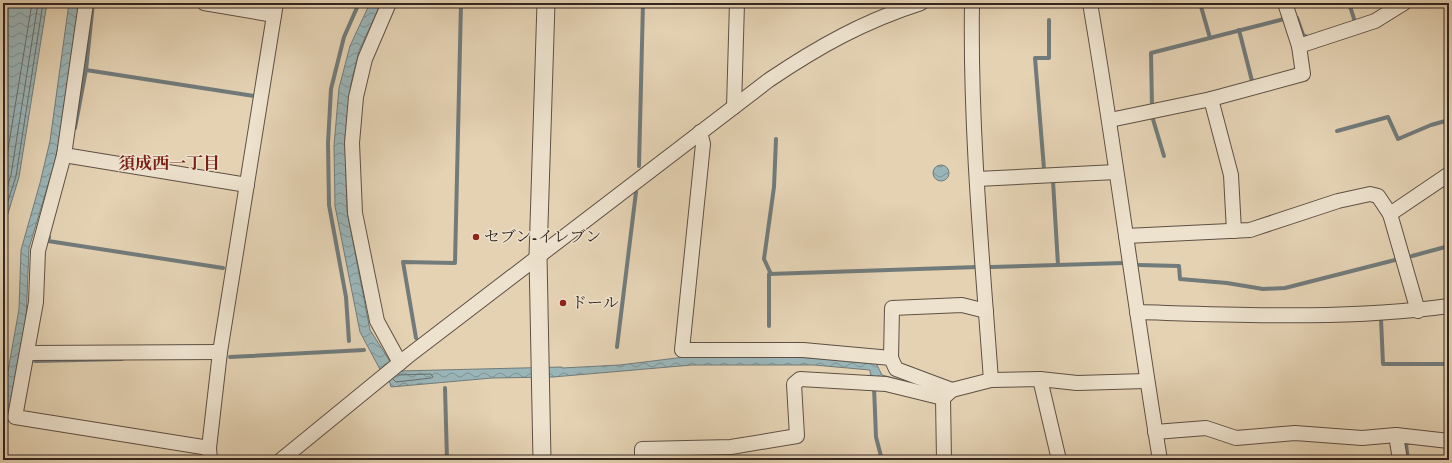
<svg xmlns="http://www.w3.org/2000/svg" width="1452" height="463" font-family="'IM FELL DW Pica','Noto Serif JP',serif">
  <defs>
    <pattern id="water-waves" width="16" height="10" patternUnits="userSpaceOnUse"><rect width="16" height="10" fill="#9ab5b8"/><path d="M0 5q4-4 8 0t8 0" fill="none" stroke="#7e9395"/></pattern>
  </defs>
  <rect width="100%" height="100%" fill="#e4d2b3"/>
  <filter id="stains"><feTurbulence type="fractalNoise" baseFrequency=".005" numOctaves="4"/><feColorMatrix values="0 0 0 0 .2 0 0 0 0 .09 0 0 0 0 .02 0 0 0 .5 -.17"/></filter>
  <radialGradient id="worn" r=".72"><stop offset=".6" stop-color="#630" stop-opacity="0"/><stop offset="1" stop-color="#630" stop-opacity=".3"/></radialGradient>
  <g fill="url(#water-waves)" stroke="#717b7b">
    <path d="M4,3h43l-28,174 -16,53z"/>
    <path d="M69,3h11l-15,112 -11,50 -25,83 -3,73 -23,126v-48l16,-90 2,-59 19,-67 10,-42z"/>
    <path d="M370,3h11l-22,48 -8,32 -6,55 2,73 23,119 23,36 6,5 163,-4v1l58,-3 73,-9 77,-1 106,8 6,12 56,15 -67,-10 -1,-10 -56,-5h-122l-139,12 -61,1 -101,9 -2,-7 -6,-5 -23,-43 -25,-126 -1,-60 5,-58 11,-42z"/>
    <circle cx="941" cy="173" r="8"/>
  </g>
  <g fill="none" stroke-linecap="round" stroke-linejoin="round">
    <g stroke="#666d6c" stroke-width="1">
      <path d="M3,180l29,-177"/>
      <path d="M3,200l8,-25 27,-172"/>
      <path d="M3,217l13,-41 27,-173"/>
      <path d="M393,379l3,3 35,-4 2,-1 -2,-3 -33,1"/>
    </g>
    <g stroke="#717b7b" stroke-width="4">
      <path d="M1200,3l10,35"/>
      <path d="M1349,3l6,19 -3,1"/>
      <path d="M1297,18l6,17 7,3"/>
      <path d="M1239,30l13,51"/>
      <path d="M86,70l168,26"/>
      <path d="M1152,107l-1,-54 133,-34"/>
      <path d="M1152,116l12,40"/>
      <path d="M75,128l11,-58 7,-67"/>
      <path d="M1337,131l51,-14 10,22 33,-14 18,-5"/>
      <path d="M639,166l4,-163"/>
      <path d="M1044,169l-9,-111h14v-38"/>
      <path d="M1053,181l5,84"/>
      <path d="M49,237l-1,4 175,27"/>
      <path d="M1412,256l37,-10"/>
      <path d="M1139,265l40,1 1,13 47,4 36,6 22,-1 110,-28"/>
      <path d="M991,267l132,-4"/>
      <path d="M771,274l-7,-15 10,-72 2,-48"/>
      <path d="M1381,319l2,45h66"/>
      <path d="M769,326v-52l209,-7"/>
      <path d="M416,338l-13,-76 52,1 6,-260"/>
      <path d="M349,341l-3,-44 -17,-92 -1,-62 3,-54 13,-52 15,-34"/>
      <path d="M617,347l19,-155"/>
      <path d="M230,357l134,-7"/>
      <path d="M35,361l87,-2"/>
      <path d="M874,387l2,50 6,23"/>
      <path d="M445,388l2,72"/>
      <path d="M1408,460l-2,-16 5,-2"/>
    </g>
    <defs>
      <g id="minor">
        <path d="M86,3l-22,152 -26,96 -2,51 -21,115 194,31"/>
        <path d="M204,3l70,12"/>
        <path d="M389,3l-24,56 -9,38 -4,46 3,70 22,108 23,42"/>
        <path d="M1090,3c26,152 45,305 70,457"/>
        <path d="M1299,46l76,-25 29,-18"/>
        <path d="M1211,99l20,76 3,56"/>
        <path d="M734,107l3,-104"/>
        <path d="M1110,120l101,-21 92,-25 -4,-28 -14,-43"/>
        <path d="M700,132l3,12 -21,206h121l88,8 5,11 56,21"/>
        <path d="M64,155l183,30"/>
        <path d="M977,179l139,-7"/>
        <path d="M1390,214l59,-40"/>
        <path d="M1126,236l124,-6 88,-29 32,-7 8,2 12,18 28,97"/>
        <path d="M1137,312c104,3 209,8 312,-6"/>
        <path d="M28,353l192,-1"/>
        <path d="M891,358l1,-50 70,-3 24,6"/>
        <path d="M1040,379l19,81"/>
        <path d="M991,380l49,-1 37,4 69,-2"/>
        <path d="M1155,432l51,-4 30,10 59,-5 67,5 34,-3 53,6"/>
        <path d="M1396,435l4,25"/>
        <path d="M210,460l-1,-12 11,-96 56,-349"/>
        <path d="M281,460l126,-103 362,-277c49,-33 95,-59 152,-77"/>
        <path d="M642,460v-11l89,-2 66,-11 -3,-52 6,-5 86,5 57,14"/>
        <path d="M944,460l-1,-62 9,-8 39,-10c-9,-125 -21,-251 -19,-377"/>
      </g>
      <path id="tertiary" d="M542,460l-4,-204 8,-253"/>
    </defs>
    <use href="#minor" stroke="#5f5045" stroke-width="16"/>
    <use href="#tertiary" stroke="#5f5045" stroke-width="19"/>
    <use href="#minor" stroke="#ede2ce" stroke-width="14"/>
    <use href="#tertiary" stroke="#ede2ce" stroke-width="17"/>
  </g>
  <g fill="#8f2418" stroke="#ede2ce" stroke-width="1.5">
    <circle cx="476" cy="237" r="4"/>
    <circle cx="563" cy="303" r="4"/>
  </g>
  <g text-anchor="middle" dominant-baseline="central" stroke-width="3" stroke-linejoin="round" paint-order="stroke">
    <g font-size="16" fill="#332520" stroke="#ede2ce" text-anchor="start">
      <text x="484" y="237">セブン-イレブン</text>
      <text x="571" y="303">ドール</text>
    </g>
    <g font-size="17" font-weight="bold" fill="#7a1f14" stroke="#ede2ce">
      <text x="169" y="164">須成西一丁目</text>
    </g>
  </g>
  <rect width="1452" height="463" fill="none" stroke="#e4d2b3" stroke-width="16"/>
  <rect x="4" y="4" width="1444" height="455" fill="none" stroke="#332520" stroke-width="2"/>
  <rect x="8" y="8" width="1436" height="447" fill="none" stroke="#332520"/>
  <rect width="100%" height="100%" filter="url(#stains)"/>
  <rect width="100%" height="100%" fill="url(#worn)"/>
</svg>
